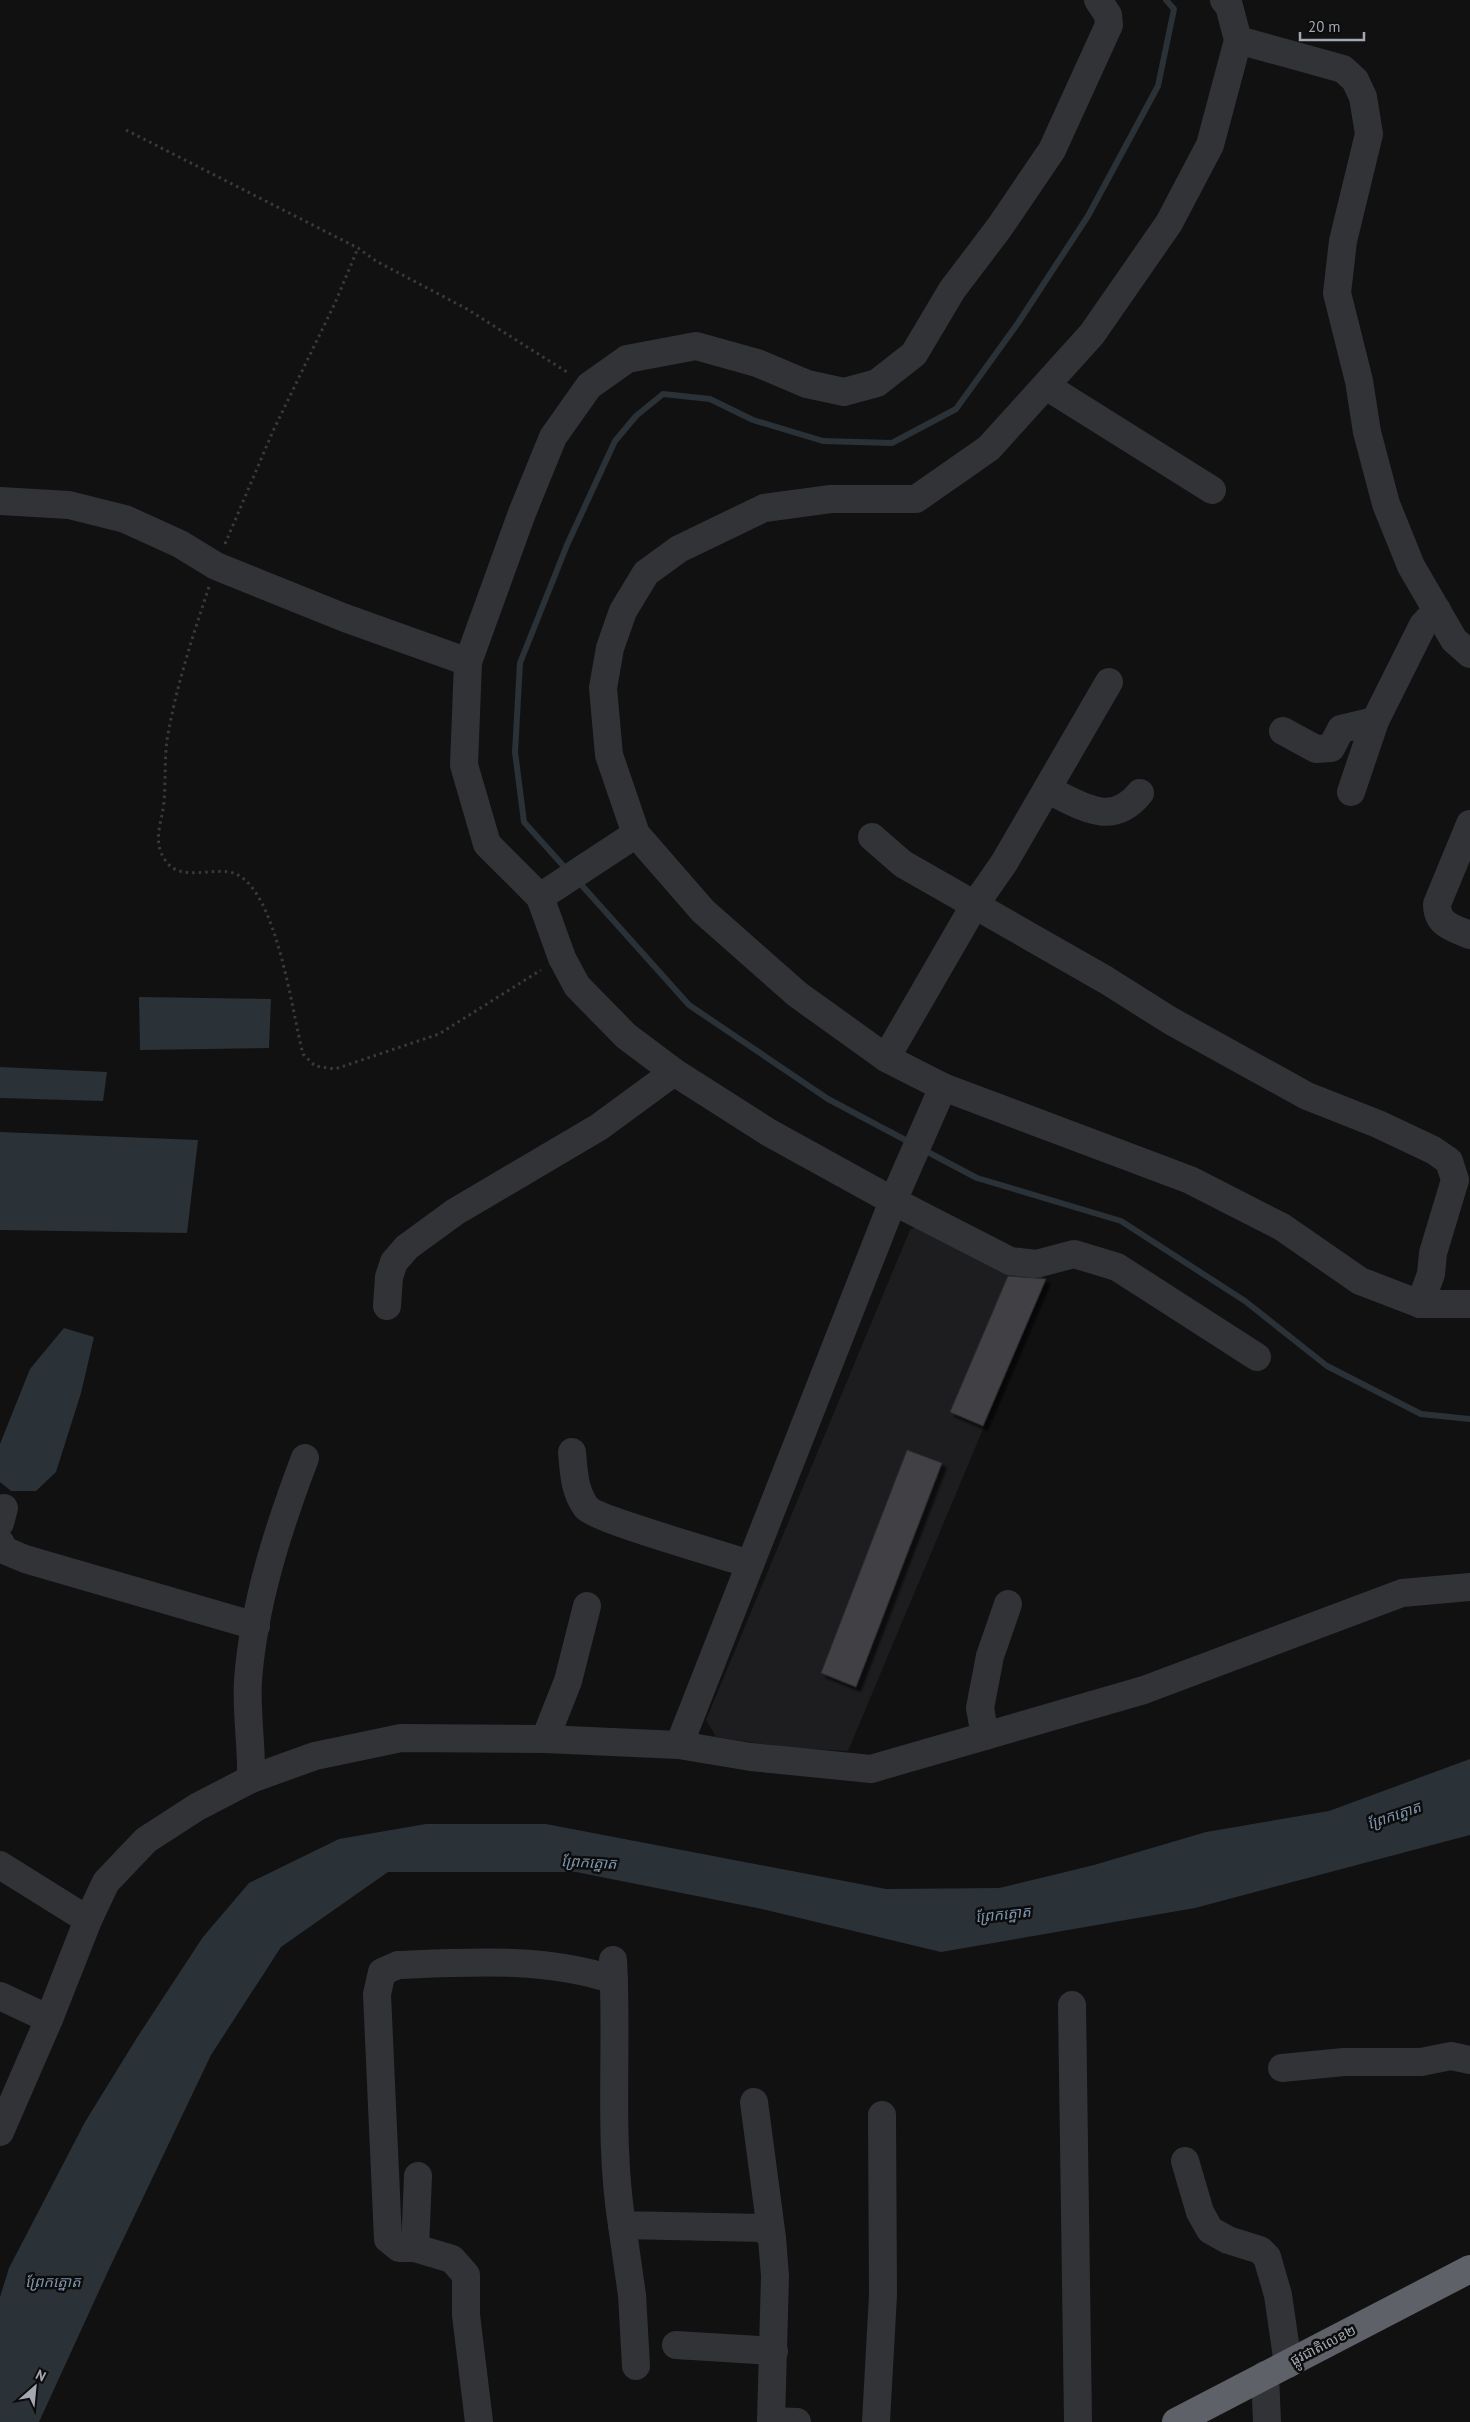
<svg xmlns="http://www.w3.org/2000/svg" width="1470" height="2422" font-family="'PT Sans','Noto Sans Khmer',sans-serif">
  <defs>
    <filter id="shadow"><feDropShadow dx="4.5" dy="4.5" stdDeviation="1" flood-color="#0009"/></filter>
  </defs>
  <rect width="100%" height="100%" fill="#111112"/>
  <path fill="#1d1d1f" d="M922,1224l124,55 -198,472 -57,-3 -75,-11 -10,-17 204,-490z"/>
  <g fill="#2a3137">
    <path d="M139,997l132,2 -2,49 -129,2z"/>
    <path d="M0,1067l107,5 -4,29 -103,-3z"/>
    <path d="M0,1132l198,8 -11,93 -187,-3z"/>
    <path d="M64,1328l30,9 -13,56 -25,79 -20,19h-25l-11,-9v-38l30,-75z"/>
    <path d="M1470,1759v76l-275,73 -254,44 -179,-43 -186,-37h-188l-107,75 -70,108 -101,212 -71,155h-39v-125l9,-29 76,-146 53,-86 65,-99 46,-54 90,-44 87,-15h120l340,65 113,-1 95,-23 112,-33 123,-21z"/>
  </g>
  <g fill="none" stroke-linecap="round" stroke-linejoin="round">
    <g stroke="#2a3137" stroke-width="6">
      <path d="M568,871l-44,-49 -9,-70 5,-89 47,-118 48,-104 21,-25 27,-22 47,5 43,21 70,21 69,2 64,-34 62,-86 70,-107 70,-130 16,-77 -8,-9"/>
      <path d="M577,880l112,125 139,94 83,44"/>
      <path d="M922,1149l55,29 144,43 124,80 82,65 94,48 49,5"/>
    </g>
  </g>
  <g fill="#404145" stroke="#2b2b2e" filter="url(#shadow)">
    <path d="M1008,1276l38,3 -63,147 -33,-14z"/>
    <path d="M907,1450l35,13 -86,224 -35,-14z"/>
  </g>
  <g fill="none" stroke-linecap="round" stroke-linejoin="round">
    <g stroke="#383a3e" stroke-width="3" stroke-dasharray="2.5 4" stroke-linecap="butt">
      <path d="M126,130l232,118 18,13 91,48 103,65"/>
      <path d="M225,544l48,-113 62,-128 23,-55"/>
      <path d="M209,587c-16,48 -32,97 -41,147 -4,22 -2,45 -4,68 -2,21 -12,38 1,58 15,24 51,5 71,14 41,18 56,138 67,180l12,12 20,3 104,-35 102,-64"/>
    </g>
    <g stroke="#323337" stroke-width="28">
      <path d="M1098,0l10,15 1,10 -57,125 -53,78 -47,62 -38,64 -37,29 -33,9 -37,-8 -50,-21 -61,-17 -69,13 -38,27 -36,51 -31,76 -54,149 -4,103 23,79 53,53 22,61 15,28 49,50 48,36 94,60 125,69 117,60 26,3 38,-10 43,13 140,90"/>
      <path d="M1224,0l5,6 9,34 -28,105 -41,78 -77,111 -103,114 -73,51h-85l-67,9 -85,41 -33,24 -23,38 -13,37 -7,40 6,67 27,79 67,77 94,83 89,64 57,29 247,93 92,47 78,54 60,23h50"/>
      <path d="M1238,40l105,29 12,11 8,17 6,37 -26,107 -6,52 22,88 8,51 19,72 25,62 43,74 16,14"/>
      <path d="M1046,386l166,104"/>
      <path d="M0,501l69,4 56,14 55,25 36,22 129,52 123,44"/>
      <path d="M1283,731l33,18 15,-1 10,-19 34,-8 48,-96 14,-15"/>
      <path d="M1048,790c33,15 63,39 92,3"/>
      <path d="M1351,792l24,-71"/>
      <path d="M1470,824l-33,80c0,21 16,24 33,31"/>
      <path d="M872,837l31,27 203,116 65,41 136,75 71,28 55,26 16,11 6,19 -22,73 -2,21 -11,30"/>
      <path d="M540,897l96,-63"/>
      <path d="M886,1058l88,-152 30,-43 105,-181"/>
      <path d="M387,1306l2,-29 5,-15 13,-15 48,-35 144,-85 75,-55"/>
      <path d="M572,1452c2,21 2,38 14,55 9,12 140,49 164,57"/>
      <path d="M0,1523l4,-15"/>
      <path d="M0,1542l4,8 21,9 231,67"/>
      <path d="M985,1736l-5,-28 10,-52 18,-52"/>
      <path d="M545,1739l23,-58 19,-75"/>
      <path d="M679,1745l72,12 120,12 273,-79 258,-97 68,-6"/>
      <path d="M251,1779c1,-33 -5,-66 -3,-99 6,-77 30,-151 57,-222"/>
      <path d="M0,1865l88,55"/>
      <path d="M613,1960c5,89 -5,177 9,265l141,3 9,10 3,38 -4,146"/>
      <path d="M0,1996l49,23"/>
      <path d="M1072,2005l6,417"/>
      <path d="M1282,2068l62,-6h77l30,-6 19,4"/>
      <path d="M754,2102l18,136"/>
      <path d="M0,2132l49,-113 39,-99 18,-38 40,-42 51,-33 54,-28 64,-23 86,-18 144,1 134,6 214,-544 50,-114"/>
      <path d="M1185,2161l15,51 10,18 18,10 32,10 7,7 11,38 10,69"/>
      <path d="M418,2176l-3,72 37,11 14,16v40l13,107"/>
      <path d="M622,2225l10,70 4,71"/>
      <path d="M415,2248h-16l-11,-9 -11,-245 5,-22 16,-7c72,-3 147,-8 216,15"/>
      <path d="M676,2345l98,6"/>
      <path d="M1265,2375l2,47"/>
      <path d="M771,2421l26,1"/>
      <path d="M876,2422l7,-127 -1,-180"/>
    </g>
    <path stroke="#5f6168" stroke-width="28" d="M1176,2422l294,-153"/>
  </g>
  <g text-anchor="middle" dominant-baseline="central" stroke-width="5" stroke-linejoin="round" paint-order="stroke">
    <g font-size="14" fill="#a3a8b2" stroke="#0c0c0d">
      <text transform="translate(1323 2345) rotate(-27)">ផ្លូវជាតិលេខ២</text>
    </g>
    <g font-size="15" font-style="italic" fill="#7c94ac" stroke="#0c0c0d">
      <text transform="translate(1394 1815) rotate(-19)">ព្រែកត្នោត</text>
      <text transform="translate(589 1862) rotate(3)">ព្រែកត្នោត</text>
      <text transform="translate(1003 1914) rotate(-6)">ព្រែកត្នោត</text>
      <text x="53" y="2281">ព្រែកត្នោត</text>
    </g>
  </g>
  <g transform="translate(35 2387) rotate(27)" stroke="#0c0c0d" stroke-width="4" paint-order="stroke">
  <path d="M0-4L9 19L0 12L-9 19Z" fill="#a3a8b2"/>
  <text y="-8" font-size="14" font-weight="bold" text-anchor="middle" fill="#a3a8b2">N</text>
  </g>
  <path d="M1300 32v8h64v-8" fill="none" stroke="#a3a8b2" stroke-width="2.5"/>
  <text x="1308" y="32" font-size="15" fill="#a3a8b2" stroke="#0c0c0d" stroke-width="4" paint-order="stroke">20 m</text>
</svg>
